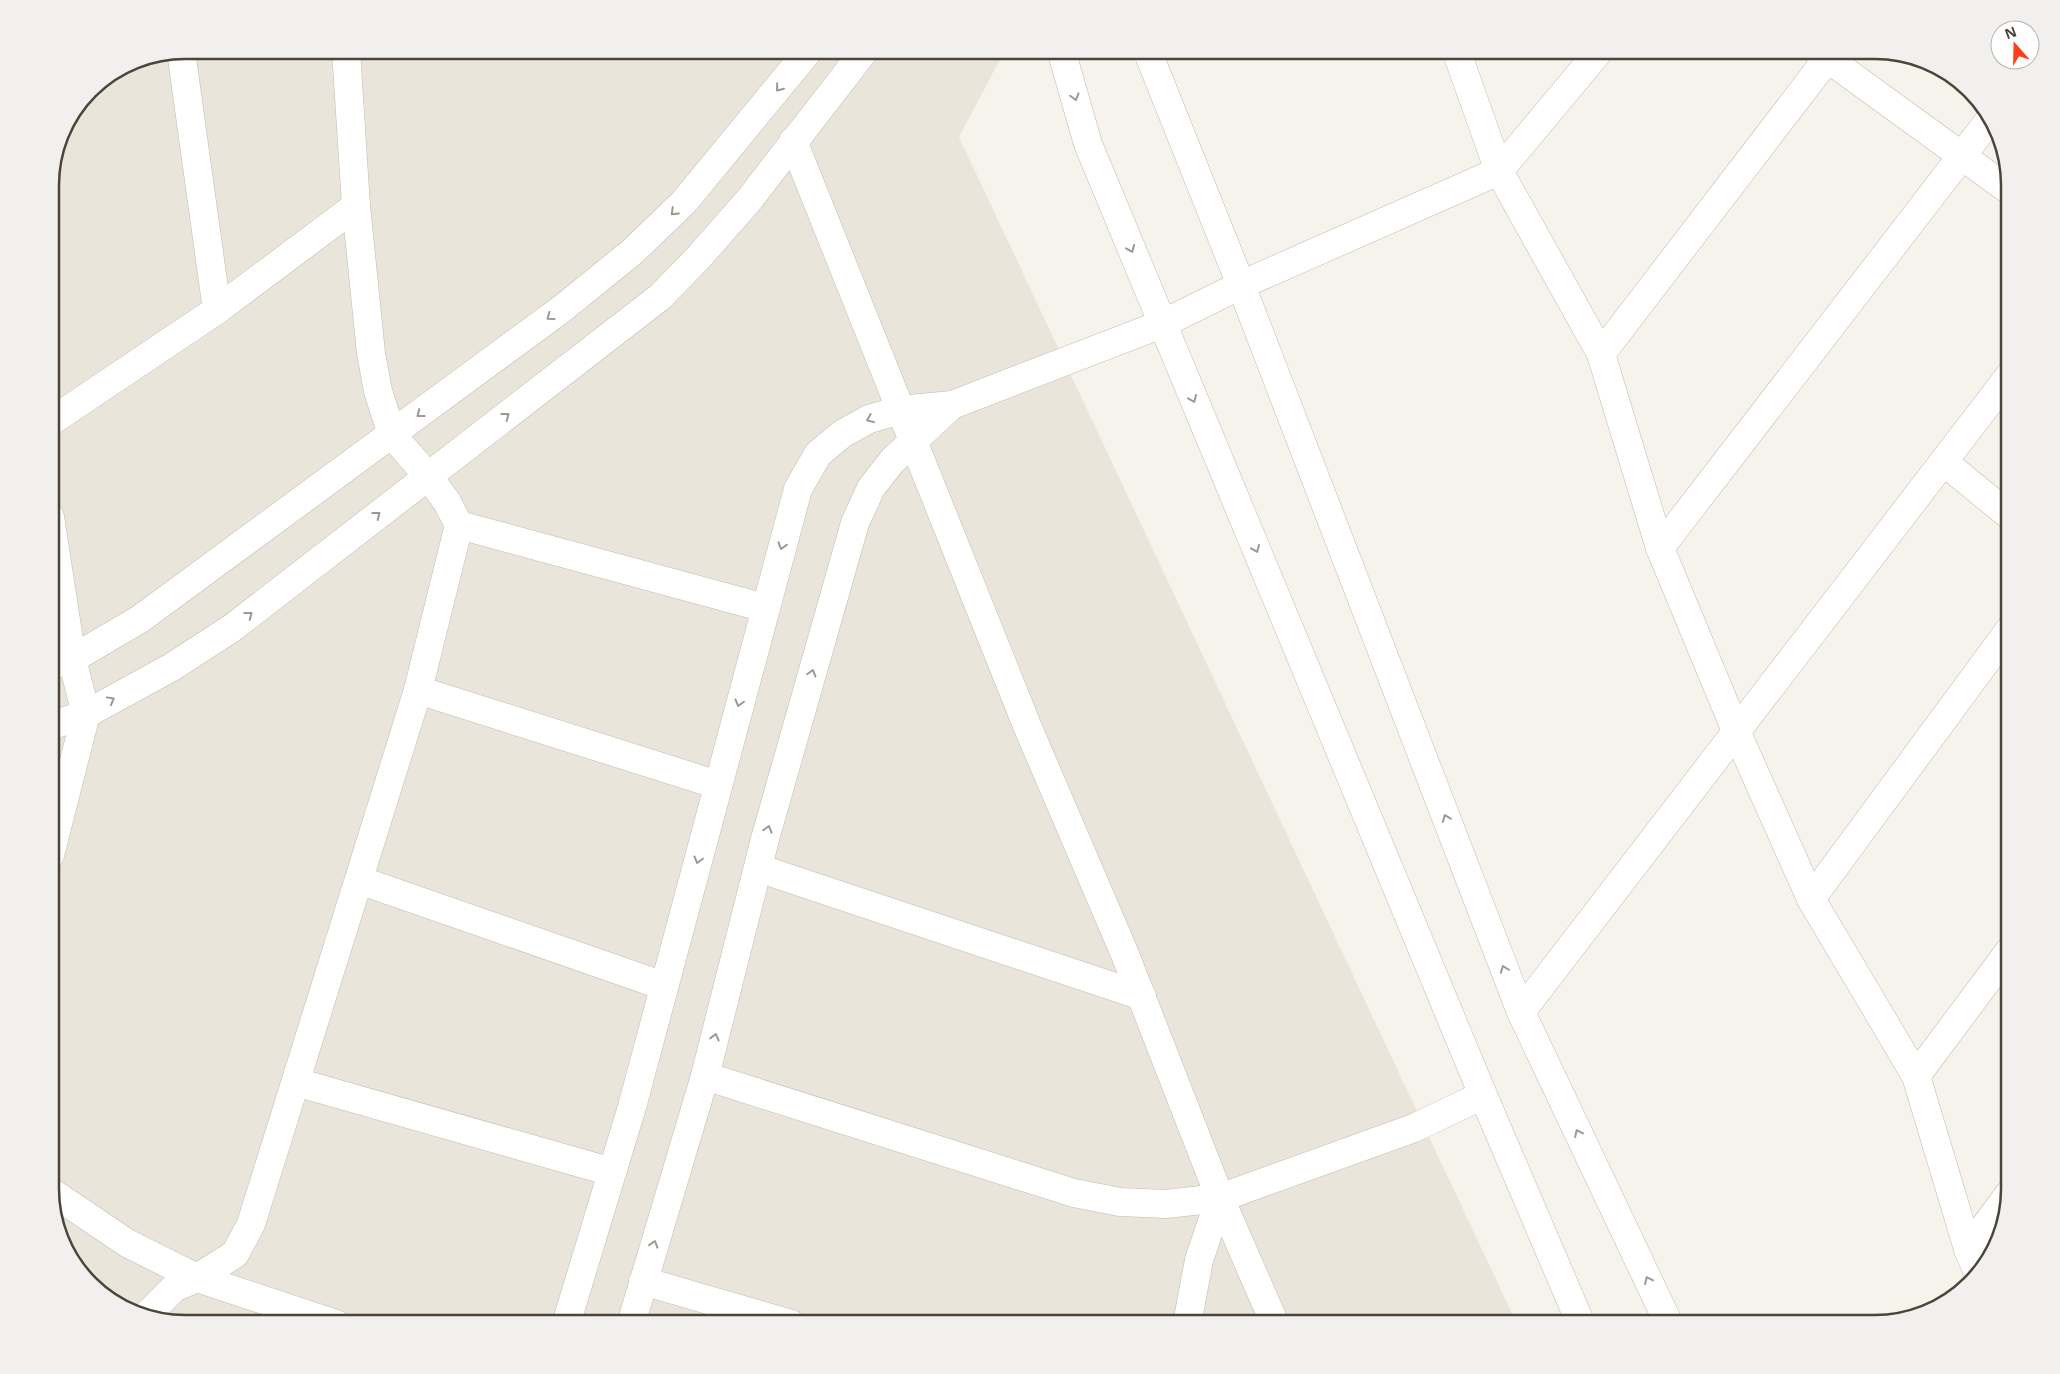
<svg xmlns="http://www.w3.org/2000/svg" width="2060" height="1374" font-family="'Noto Sans',sans-serif">
  <rect width="100%" height="100%" fill="#f6f3ec"/>
  <path fill="#eae5da" d="M184,50h821l-46,87 558,1187h-1333l-75,-23 -41,-44 -18,-59v-1022l10,-43 30,-44 43,-29z"/>
  <g fill="none" stroke-linecap="round" stroke-linejoin="round">
    <defs>
      <g id="street">
        <path d="M1061,50l27,94 395,951 98,229"/>
        <path d="M1147,50l94,235 280,727 148,312"/>
        <path d="M1456,50l43,121 102,183 59,194 76,183 75,168 105,177 52,173 10,24"/>
        <path d="M1816,50l194,141"/>
        <path d="M181,51l36,259"/>
        <path d="M793,141l235,587 96,224 96,246 55,126"/>
        <path d="M1601,354l233,-304"/>
        <path d="M50,422l167,-112 139,-104"/>
        <path d="M1944,462l66,54"/>
        <path d="M50,517l22,142 14,55 -36,141"/>
        <path d="M459,525l306,83"/>
        <path d="M1660,548l331,-430"/>
        <path d="M50,666l22,-7 68,-40 423,-311 69,-56 52,-50 125,-152"/>
        <path d="M418,690l300,95"/>
        <path d="M50,726l36,-12 86,-47 60,-39 428,-331 38,-39 51,-58 116,-150"/>
        <path d="M758,868l384,128"/>
        <path d="M359,880l305,106"/>
        <path d="M1811,899l199,-270"/>
        <path d="M1521,1012l489,-637"/>
        <path d="M705,1076l369,117 46,9 46,2 54,-6 194,-70 69,-33"/>
        <path d="M1916,1076l94,-126"/>
        <path d="M296,1082l316,90"/>
        <path d="M50,1191l77,52 70,35 139,46"/>
        <path d="M1968,1249l41,-55"/>
        <path d="M643,1281l148,43"/>
        <path d="M149,1313l25,-25 23,-10 38,-24 16,-30 167,-534 41,-165 -12,-23 -19,-26 -36,-41 -14,-44 -7,-38 -15,-147 -10,-156"/>
        <path d="M566,1324l66,-217 166,-618 20,-35 24,-20 27,-15 31,-9 52,-5 210,-81 79,-39 258,-114 101,-121"/>
        <path d="M631,1324l74,-248 60,-237 90,-316 16,-35 21,-27 60,-56"/>
        <path d="M1187,1324l12,-64 21,-62"/>
      </g>
    </defs>
    <use href="#street" stroke="#c2bbae" stroke-width="29"/>
    <use href="#street" stroke="#fff" stroke-width="28"/>
  </g>
  <defs><path id="oneway-chevron" d="M-2-3.5L2.5 0L-2 3.5" fill="none" stroke-width="1.6" stroke-linecap="round" stroke-linejoin="round" transform="scale(1.25)"/></defs>
  <g stroke="#9c9892">
    <use href="#oneway-chevron" transform="translate(779 88) rotate(129)"/>
    <use href="#oneway-chevron" transform="translate(1075 97) rotate(74)"/>
    <use href="#oneway-chevron" transform="translate(674 212) rotate(136)"/>
    <use href="#oneway-chevron" transform="translate(1131 249) rotate(68)"/>
    <use href="#oneway-chevron" transform="translate(550 317) rotate(144)"/>
    <use href="#oneway-chevron" transform="translate(1193 399) rotate(67)"/>
    <use href="#oneway-chevron" transform="translate(420 414) rotate(142)"/>
    <use href="#oneway-chevron" transform="translate(506 416) rotate(-37)"/>
    <use href="#oneway-chevron" transform="translate(870 419) rotate(158)"/>
    <use href="#oneway-chevron" transform="translate(377 515) rotate(-38)"/>
    <use href="#oneway-chevron" transform="translate(782 546) rotate(106)"/>
    <use href="#oneway-chevron" transform="translate(1256 549) rotate(67)"/>
    <use href="#oneway-chevron" transform="translate(249 615) rotate(-38)"/>
    <use href="#oneway-chevron" transform="translate(812 673) rotate(-74)"/>
    <use href="#oneway-chevron" transform="translate(111 700) rotate(-29)"/>
    <use href="#oneway-chevron" transform="translate(739 703) rotate(105)"/>
    <use href="#oneway-chevron" transform="translate(1446 818) rotate(-111)"/>
    <use href="#oneway-chevron" transform="translate(768 829) rotate(-74)"/>
    <use href="#oneway-chevron" transform="translate(698 860) rotate(105)"/>
    <use href="#oneway-chevron" transform="translate(1504 969) rotate(-111)"/>
    <use href="#oneway-chevron" transform="translate(715 1037) rotate(-76)"/>
    <use href="#oneway-chevron" transform="translate(1578 1133) rotate(-115)"/>
    <use href="#oneway-chevron" transform="translate(654 1244) rotate(-73)"/>
    <use href="#oneway-chevron" transform="translate(1648 1280) rotate(-115)"/>
  </g>
  <path d="M0 0H2060V1374H0ZM185 59H1875A126 126 0 0 1 2001 185V1189A126 126 0 0 1 1875 1315H185A126 126 0 0 1 59 1189V185A126 126 0 0 1 185 59Z" fill="#f1f0ef" fill-rule="evenodd"/>
  <path fill="none" stroke="#4b4439" stroke-width="2.5" d="M185 59H1875A126 126 0 0 1 2001 185V1189A126 126 0 0 1 1875 1315H185A126 126 0 0 1 59 1189V185A126 126 0 0 1 185 59Z"/>
  <g transform="translate(2015 45) rotate(340)"><circle r="24" fill="#ffffff" stroke="#b7b4b0"/>
  <path d="M0-4L9 19L0 12L-9 19Z" fill="#fc3f1d"/>
  <text y="-8" font-size="14" font-weight="bold" text-anchor="middle" fill="#4b4439">N</text>
  </g>
</svg>
